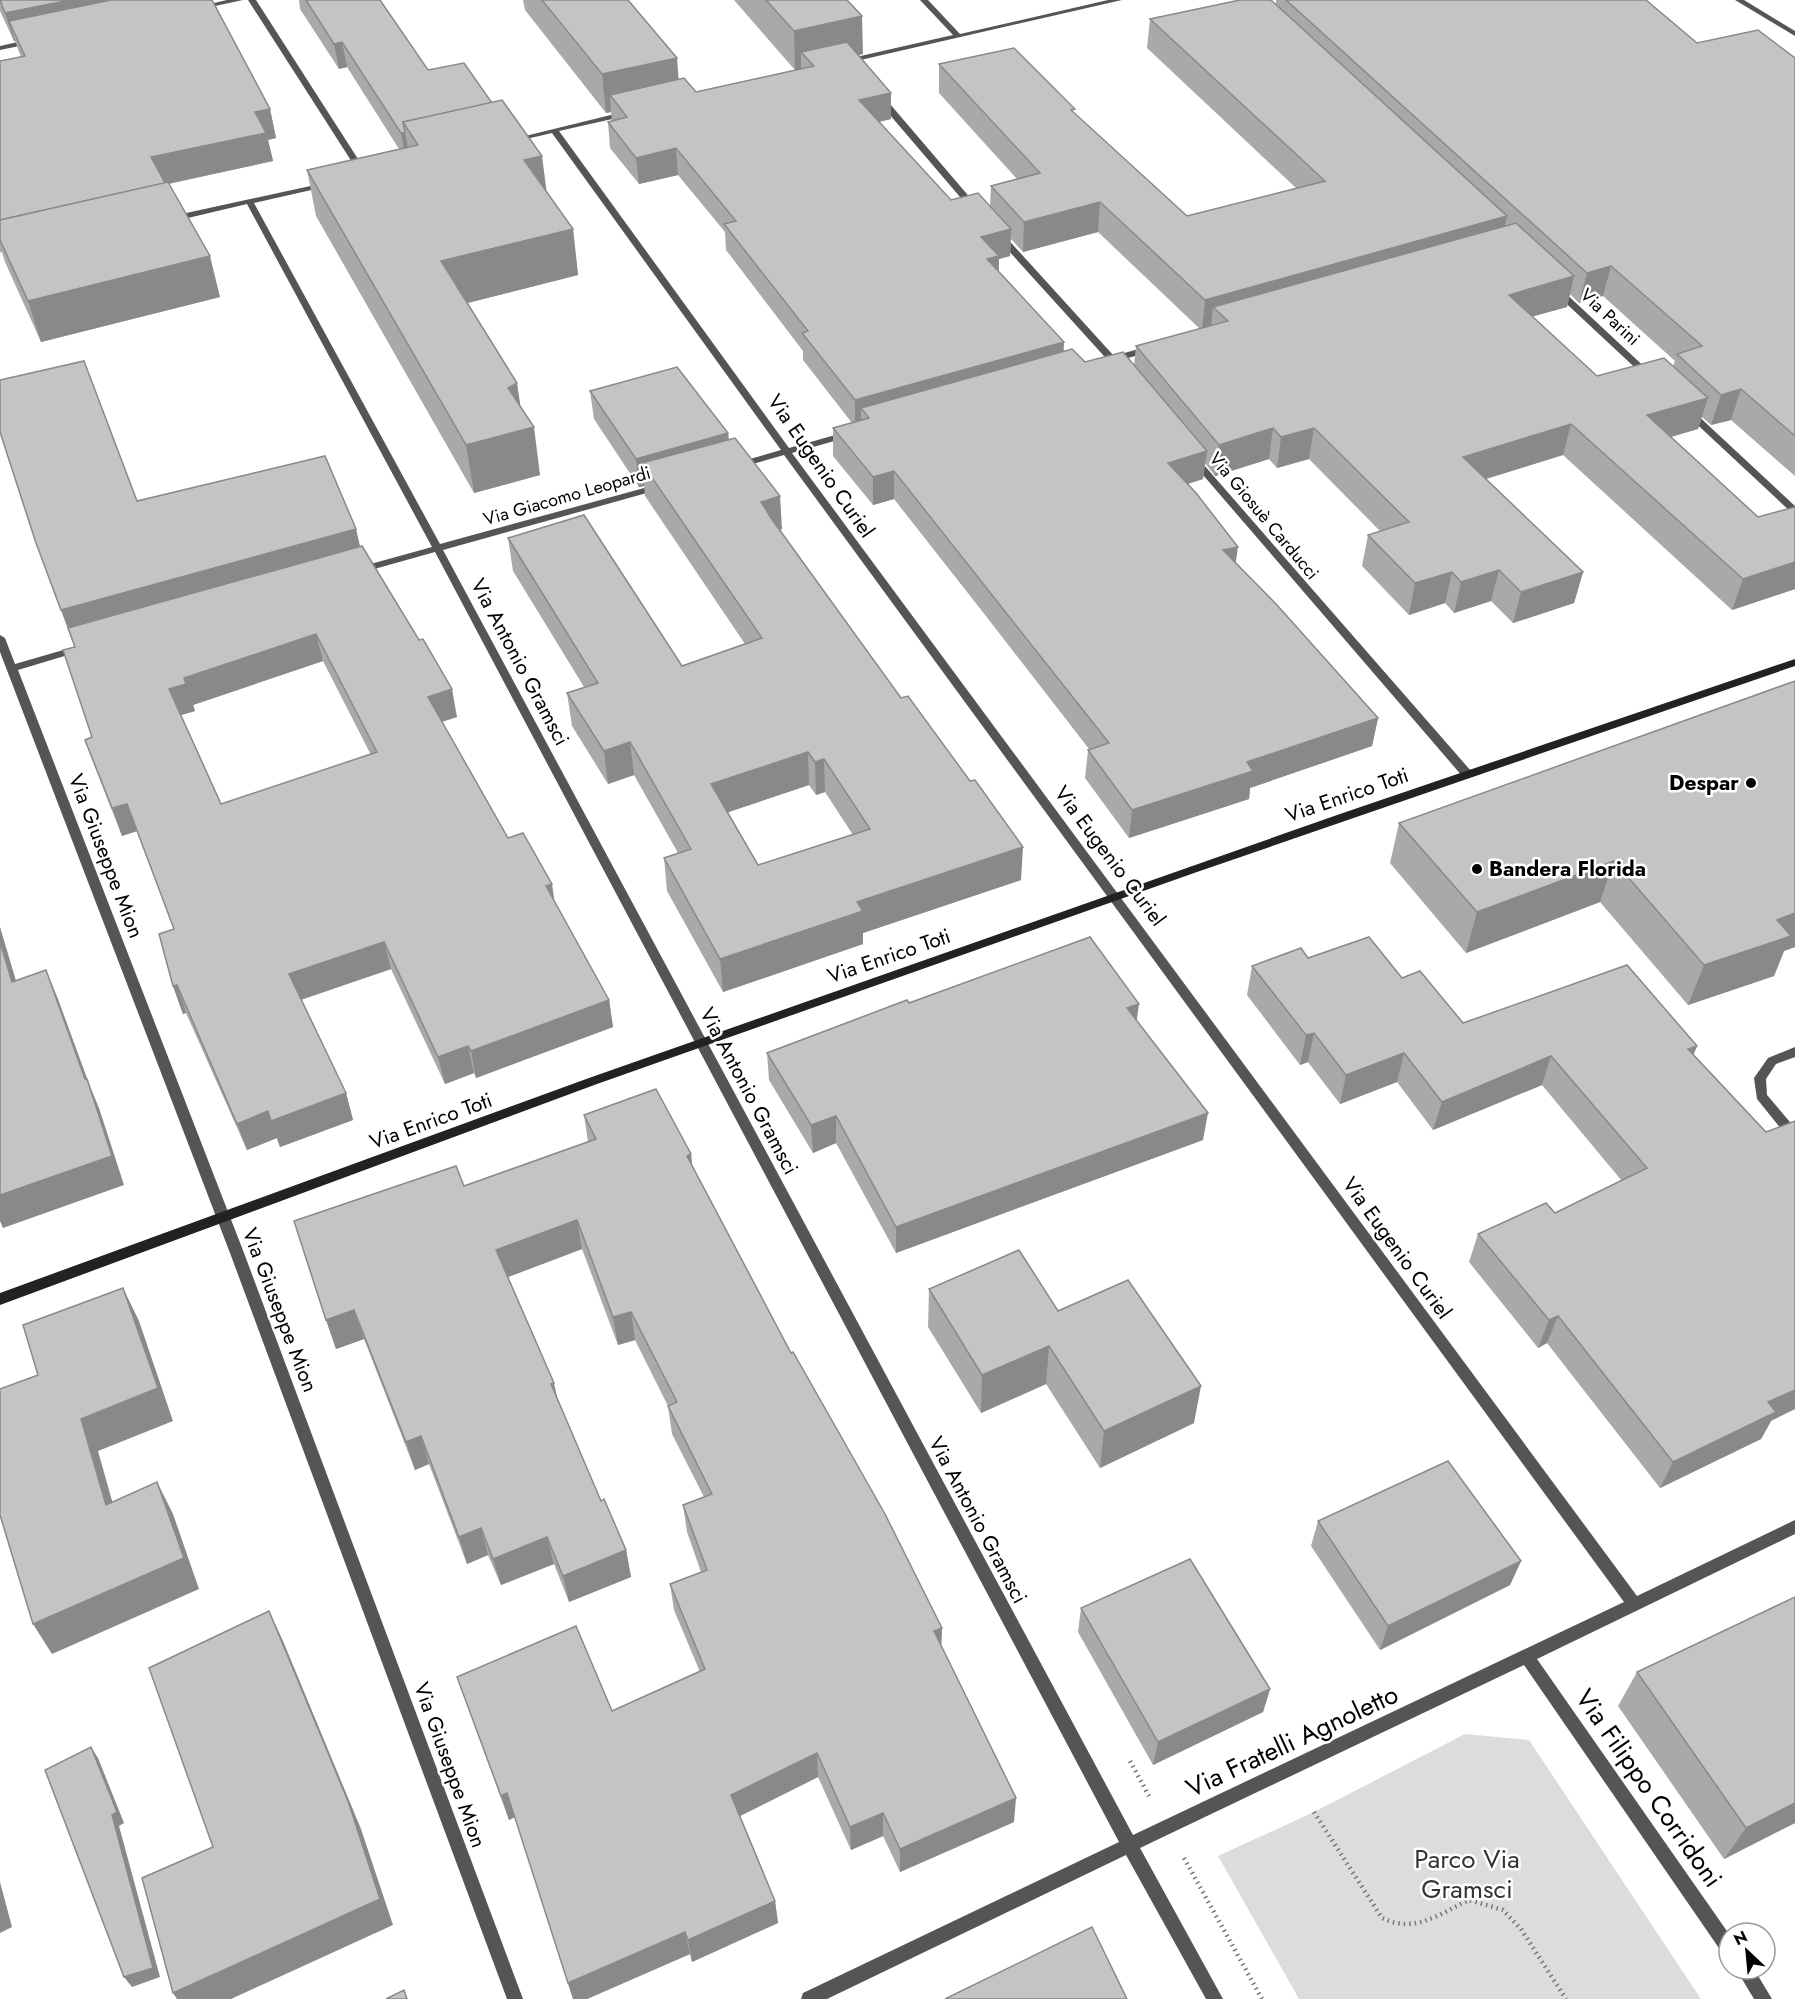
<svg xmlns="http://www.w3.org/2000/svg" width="1795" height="1999" font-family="Jost,sans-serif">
  <rect width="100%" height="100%" fill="#fff"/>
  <path fill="#dcdcdc" d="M1465,1734l64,6 172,259h-402l-81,-143 96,-44z"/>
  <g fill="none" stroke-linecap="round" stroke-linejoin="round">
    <g stroke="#777" stroke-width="4.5" stroke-dasharray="1.5 4" stroke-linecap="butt">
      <path d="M1130,1761l19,35"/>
      <path d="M1314,1812l68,106c33,16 57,-4 87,-18l34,10 18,19 45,70"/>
      <path d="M1184,1858l78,141"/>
    </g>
    <g fill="#555" fill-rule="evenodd">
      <path d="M227,0h16l-42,9 -4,-2z"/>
      <path d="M31,39l4,2 -1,2 -34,7v-4z"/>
    </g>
    <g fill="#555" fill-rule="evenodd">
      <path d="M248,0h8l111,173 -1,2 -7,-2z"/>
      <path d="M920,0h8l32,34 148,-34h14l-279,64v-4l110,-25z"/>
      <path d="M1735,0h9l51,31v5z"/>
      <path d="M878,97h6l94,110v4h-6l-94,-110z"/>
      <path d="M627,111h3v4l-71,16 230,317 57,-16h6v4l-60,17 845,1143 158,-76v14l-258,125 192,275v22l-6,-2 -199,-289 -384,183 83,151h-17l-80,-144 -299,144h-26l2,-6 316,-151 -684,-1290 -75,21 -5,-3 1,-2 76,-21 -185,-343 -76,18 -3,-1v-4l161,-35v4l-75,17 186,341 215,-59 3,-1 5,3 -2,2 -218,61 690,1285 491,-233 -840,-1147 -45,13 -3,-1v-4l45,-13 -229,-317 -39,9 -4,-2z"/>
      <path d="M998,235h6l110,121 35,-10 5,3 -2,2 -34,10 3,3 -2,2h-6l-115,-127z"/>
      <path d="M1558,288l3,1 90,84v4h-6l-90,-84 -1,-2z"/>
      <path d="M1690,410l3,1 102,95v8l-3,-1 -105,-98 -2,-2z"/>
      <path d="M1194,456l3,1 274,314 1,3 -1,3h-8l-272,-316 -2,-2z"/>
      <path d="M0,635l5,3 10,26 62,-18 5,3 -1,2 -63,19 226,583 279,746h-16l-277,-746 -230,-601z"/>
      <path d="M1795,1047v10l-19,7 -10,15 1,16 28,33v14l-4,-1 -34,-42 -3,-21 14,-20z"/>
      <path d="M1736,1969h18l18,30h-18z"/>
    </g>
    <path fill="#222" fill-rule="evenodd" d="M1795,659v7l-598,206 -600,212 -597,221v-12l589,-215 751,-264z"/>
  </g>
  <g fill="#a9a9a9" fill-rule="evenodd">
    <path d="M0,0l270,109 6,29 -8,2 5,21 -104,23 51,113 -179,45 -36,-80 -3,-10 -1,1 -1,-2v-190l21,-4 -6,-16h-1l-14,-30z"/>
    <path d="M299,0h81l48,70 118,122 27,37 5,46 -111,28 50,80 3,24 20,68 -66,18 -158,-277 -9,-46 92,-21 -52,-82 -8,2 -39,-60z"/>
    <path d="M523,0h105l51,80 17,12 105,-23 -6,1 -61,-70h113l16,54 -5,1 33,38v26l-12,3 72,78 39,6 1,-20 26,-7 -78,-86v-29l136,50 112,102 109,-28 -149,-140 3,-29 126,-15v-4h370l51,43 98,15v418l-64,-56 -20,5 -9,-8 -4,12 -27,8 87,80 37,-10v82l-63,21 -169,-155 -77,24 97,93 -9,31 -61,20 -22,-22 -37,12 -9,-10 -36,12 -47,-49 6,-31 12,-4 -71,-72 -32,9 -8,-9 -54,17 -10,-13 -2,16 -15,5 48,80 142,154 -6,28 -122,42 -1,11 -120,39 -44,-60 3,-28 1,-1 -107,-138 -88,-112 -21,6 -40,-49v-28l19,-5 -49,-63v-9l-77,-101 -1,-18 -47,-57 -39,9 -29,-36 -2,-26 4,-1 -1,-9 -5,1 -81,-103zM1098,232l102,97 -64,17 -2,19 -49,-3 -21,-11 -65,-79v-13l11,-3 1,-17 12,13zM1570,294l9,9 24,-7 72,65 -2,5 -76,10 -65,-60 35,-9z"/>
    <path d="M590,391l138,42 1,6 53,90 -2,1 241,350 -158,53v11l-140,48 -56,-101 -3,-33 14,-5 -44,-78 -26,9 -36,-58 -5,-33 17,-6 -71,-116 -5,-33 174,128 63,-22 -100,-148 -1,-10 -5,1 -45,-68zM809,785l7,10 9,-3 28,43 -95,30 -30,-53z"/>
    <path d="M137,501l219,28 4,18 97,170 -15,5 66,116 47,64 54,98 4,27 -137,51 -2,-5 -29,11 -54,-115 -90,31 45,93 7,27 -73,27 -3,-9 -30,12 -61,-137 -3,1 -10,-28 1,-57 -37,-98 -15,5 -27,-69 -10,-27 7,-3 -17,-90 -39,-104zM323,661l48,94 -150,49 -40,-89 14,-4 -2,-6z"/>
    <path d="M1795,681v266l-11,4 -10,25 -86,29 -88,-103 -134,51 -76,-90 9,-40z"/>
    <path d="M1308,958l94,20 61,45 234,23 -4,9 78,366 -10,18 -101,49 -113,-145 -9,5 -69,-86 9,-28 77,-21 67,-32 -80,-96 -109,45 -36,-48 -57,22 -32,-42 -8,3 -53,-70 5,-29z"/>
    <path d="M909,1003l228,18 66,119 -307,113 -60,-110 -23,10 -44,-73 -2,-27z"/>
    <path d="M584,1115l107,39 1,12 99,187 151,275 -1,17 73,177 -114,50 -17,-36 -32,14 -33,-73 -78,39 35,85 3,22 -86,39 -2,-8 -103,45h-14l-58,-182 -6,3 -52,-143 155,34 88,-39 -26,-62 -4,-26 31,-12 -14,-40 -4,-27 21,-8 -32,-63 -4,-28 -33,-66 -17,5 -36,-96 -74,28 49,120 44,104 25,49 5,27 -62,25 -15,-38 -53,21 -13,-30 -21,9 -38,-100 -14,6 -51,-131 -28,10 -42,-128 170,-35 124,-44z"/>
    <path d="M929,1289l129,22 136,112 -94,45 -54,-84 -65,29 -53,-86z"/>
    <path d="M1318,1521l203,40 -11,24 -130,65 -69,-104z"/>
    <path d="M1795,1597v226l-71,36 -106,-153 19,-34z"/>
    <path d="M1081,1608l189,81 -7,23 -110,53 -75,-133z"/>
  </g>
  <g fill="#898989">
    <path d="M70,0h123l-184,21 6,20h-1l-9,-28z"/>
    <path d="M862,16l1,38 -50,12 -12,-14v17l-6,1 -1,-39z"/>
    <path d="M342,42l5,25 -8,2 -5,-25z"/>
    <path d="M677,58l3,39 -70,-2 1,17 -5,1 -4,-39z"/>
    <path d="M891,93v26l-31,7 -1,-26z"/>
    <path d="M270,109l6,29 -8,2 5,21 -107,23 -15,-27 104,-45z"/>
    <path d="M401,133h4l5,26h-4z"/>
    <path d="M676,148l2,27 -39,9 -3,-26z"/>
    <path d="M542,156l6,46 -24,-42z"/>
    <path d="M1100,202l-2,30 -75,20 1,-30z"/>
    <path d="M1507,216l-6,30 -273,75 -15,-14 -2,20 -9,3 3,-30z"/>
    <path d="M573,229l5,46 -130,33 -7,-47z"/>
    <path d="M1011,229l-1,27 -11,3 -1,24 -12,3 -5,-49z"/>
    <path d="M210,256l10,41 -179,45 -13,-41z"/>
    <path d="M1611,266l-8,30 -24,7 8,-30z"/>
    <path d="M1574,276l-7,31 -65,18 7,-30z"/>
    <path d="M1064,342l-1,27 -194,49 -8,-10v17l-6,2v-27z"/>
    <path d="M517,383l7,47 10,-3 6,48 -66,18 -8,-48 42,-57z"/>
    <path d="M1741,389l-10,31 -20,5 10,-30z"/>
    <path d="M1708,398l-10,31 -60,17 9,-31z"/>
    <path d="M1571,424l-8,31 -107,33 7,-31z"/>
    <path d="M1273,428l-4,31 -54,17 4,-31z"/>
    <path d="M1314,428l-5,31 -32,9 4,-31z"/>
    <path d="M728,433l2,29 -88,1 2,23 -5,1 -3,-28z"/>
    <path d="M1207,451l-4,28 -38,12 3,-28z"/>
    <path d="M894,471v28l-21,6v-28z"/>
    <path d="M780,496l2,33 -20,6 -1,-33z"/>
    <path d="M356,529l8,35 -296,64 6,17 -13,-35z"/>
    <path d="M1238,547l-4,28 -11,-25z"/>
    <path d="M1795,562v27l-63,21 11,-31z"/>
    <path d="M1499,570l-8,31 -37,12 7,-31z"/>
    <path d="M1452,572l-7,31 -36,12 6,-32z"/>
    <path d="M1583,572l-9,31 -61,20 8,-31z"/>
    <path d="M316,634l7,27 -130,44 2,6 -17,5 -9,-27 15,-11z"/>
    <path d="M452,689l5,28 -23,7 -6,-27z"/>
    <path d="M1378,718l-6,28 -122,42 -1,11 -120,39 3,-28 115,-48z"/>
    <path d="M630,742l4,33 -26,9 -4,-33z"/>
    <path d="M808,752l1,33 -95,32 -3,-33z"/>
    <path d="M824,759l1,33 -9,3 -1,-33z"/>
    <path d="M127,804l10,27 -15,5 -10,-28z"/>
    <path d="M1023,847l-2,33 -158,53v11l-140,48 -3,-33 137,-57z"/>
    <path d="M1614,861l-14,41 -134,51 11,-41z"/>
    <path d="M552,884l4,28 -10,-26z"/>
    <path d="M1795,913v34l-11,4 -10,25 -86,29 16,-40 73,-45z"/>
    <path d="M0,927l25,84 -13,-29 -12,-40z"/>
    <path d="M384,942l7,27 -94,32 -8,-27z"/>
    <path d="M46,970l12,29 33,90 -4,-10 12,29 25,77 -121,43 -3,-7v-26l85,-116z"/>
    <path d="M177,985l9,28 -3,1 -10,-28z"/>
    <path d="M609,1000l4,27 -137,51 -5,-27z"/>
    <path d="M1139,1004l-4,28 -8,-24z"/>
    <path d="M1314,1033l-6,29 -8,3 6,-30z"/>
    <path d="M468,1046l6,27 -29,11 -7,-27z"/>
    <path d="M1697,1046l-12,29 3,-26z"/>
    <path d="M1404,1053l-7,29 -57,22 6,-29z"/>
    <path d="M1551,1056l-9,29 -109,45 9,-28z"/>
    <path d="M346,1093l7,27 -73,27 -9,-26z"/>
    <path d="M268,1111l9,27 -30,12 -10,-26z"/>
    <path d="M1208,1113l-5,27 -307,113v-26z"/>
    <path d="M836,1116v27l-23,10 -2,-28z"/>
    <path d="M691,1154l3,30 -7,-28z"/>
    <path d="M577,1220l5,29 -79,30 -7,-29z"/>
    <path d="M123,1288l16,33 34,100 -75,30 24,85 -16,-31 -25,-86z"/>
    <path d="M354,1310l10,29 -28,10 -10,-29z"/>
    <path d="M631,1312l4,28 -17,5 -5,-28z"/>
    <path d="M1558,1316l-11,27 -9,5 11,-28z"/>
    <path d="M1049,1346l-3,38 -65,29 1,-38z"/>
    <path d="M554,1383l6,28 -9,-27z"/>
    <path d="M1201,1386l-7,37 -94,45 4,-37z"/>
    <path d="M1795,1390v19l-24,12 -10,18 -101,49 13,-26 95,-60z"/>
    <path d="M421,1436l8,28 -14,6 -9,-28z"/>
    <path d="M157,1482l16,32 26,75 -147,65 -19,-30z"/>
    <path d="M481,1528l7,27 -21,9 -8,-27z"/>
    <path d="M547,1537l7,27 -53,21 -8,-26z"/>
    <path d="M626,1550l5,27 -62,25 -6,-26z"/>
    <path d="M1521,1561l-11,24 -130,65 8,-24z"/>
    <path d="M269,1611l14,30 78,188 32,96 -162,74h-54l-4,-6 207,-94z"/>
    <path d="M942,1628l-1,26 -7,-23z"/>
    <path d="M1270,1689l-7,23 -110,53 5,-23z"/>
    <path d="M91,1747l7,11 26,65 -5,3 41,151 -28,10 -8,-10z"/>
    <path d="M817,1753l1,24 -84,42 -3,-24z"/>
    <path d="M507,1793l8,24 -6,3 -8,-24z"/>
    <path d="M1016,1798l-2,24 -114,50v-23z"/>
    <path d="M1795,1803v20l-71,36 22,-31z"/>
    <path d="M883,1813v23l-32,14 -1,-23z"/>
    <path d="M0,1882l12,45 -12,6z"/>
    <path d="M775,1901l3,22 -86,39 -4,-22z"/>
    <path d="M685,1932l5,22 -103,45h-14l-5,-16z"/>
  </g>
  <g fill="#c4c4c4" stroke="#898989" stroke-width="1.5" fill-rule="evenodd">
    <path d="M0,0h70l-65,13z"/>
    <path d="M111,0h101l58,109 -15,3 11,21 -115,24 14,26 -165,37v-159l25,-5 -16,-35z"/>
    <path d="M306,0h74l48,70 36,-7 28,40 -89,19 2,11h-4l-59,-91 -8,2z"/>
    <path d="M542,0h86l49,58 -75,16z"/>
    <path d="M766,0h81l15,16 -68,15z"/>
    <path d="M1240,0h31l236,216 -302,84 -105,-98 -76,20 -33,-36 49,-13 -101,-109 75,-16 61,61 -4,1 116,106 138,-35 -175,-162z"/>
    <path d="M1286,0h360l51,43 61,-13 37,28v378l-54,-47 -20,6 -44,-41 25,-8 -91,-80 -24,7z"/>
    <path d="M847,42l44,51 -32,7 92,100 27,-7 33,36 -30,8 18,19 -12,3 77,83 -209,58 -53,-67 6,-2 -84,-107 12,-3 -60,-73 -40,10 -28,-36 19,-5 -17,-22 74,-17 12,14 118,-26 -13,-14z"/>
    <path d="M502,100l40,56 -18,4 49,69 -132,32 76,122 -9,5 26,39 -68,18 -159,-275 111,-25 -15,-23z"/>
    <path d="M168,182l42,74 -182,45 -28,-61v-20z"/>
    <path d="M1516,223l58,53 -65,19 88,81 67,-18 44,40 -61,17 111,102 37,-10v55l-52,17 -172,-155 -108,33 120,115 -62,20 -22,-22 -38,12 -9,-10 -37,11 -47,-48 41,-13 -95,-94 -33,9 -8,-9 -54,17 -83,-99 92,-25 -15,-14z"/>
    <path d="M1072,349l13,13 38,-10 84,99 -39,12 28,30 42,54 -15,3 54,55 101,113 -131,44 6,9 -121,39 -44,-60 21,-7 -215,-272 -21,6 -40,-49 36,-10 -8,-10z"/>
    <path d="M84,361l53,140 188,-45 31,73 -295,81 -25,-67 -36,-111v-52z"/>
    <path d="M677,367l51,66 -92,26 -46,-68z"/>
    <path d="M735,438l45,58 -19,6 10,16 130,180 7,-2 62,85 5,-1 48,67 -166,55 6,9 -143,48 -56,-101 27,-9 -61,-107 -26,9 -37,-58 31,-10 -90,-145 76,-23 98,151 80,-28 -120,-175zM808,752l7,10 9,-3 46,70 -112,36 -47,-81z"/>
    <path d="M362,546l57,94 4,-1 29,50 -24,8 80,141 15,-5 29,51 -6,2 63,114 -138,51 -3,-5 -30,11 -54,-115 -95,32 57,119 -75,28 -3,-10 -31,13 -60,-139 -4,1 -14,-52 15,-5 -47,-125 -15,4 -27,-68 7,-3 -29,-87 12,-3 -7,-19zM316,634l61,118 -156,52 -52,-115 17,-5 -2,-6z"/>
    <path d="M1795,681v232l-18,7 14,16 -87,29 -90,-104 -137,51 -78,-89z"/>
    <path d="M1090,937l49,67 -12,4 81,105 -312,114 -60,-111 -25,9 -44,-72 140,-53 2,3z"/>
    <path d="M1369,937l33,41 18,-7 43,52 164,-58 70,81 -9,3 78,83 29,-11v269l-27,12 8,10 -103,50 -115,-146 -9,4 -71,-86 68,-31 9,10 92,-45 -96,-112 -109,46 -38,-49 -58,22 -32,-42 -8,2 -54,-69 49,-18 7,10z"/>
    <path d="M0,942l12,40 34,-12 39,109h2l25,77 -112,39z"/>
    <path d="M656,1089l35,65 -4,2 104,197 2,-1 92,162 57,114 -8,3 82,167 -116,51 -17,-36 -33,14 -33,-74 -86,42 44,106 -87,39 -3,-8 -117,51 -61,-190 -6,3 -44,-119 119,-51 36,85 93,-42 -35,-85 37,-14 -24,-65 29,-11 -44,-88 9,-4 -46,-90 -18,5 -36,-97 -81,30 58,133 -3,1 50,117 3,-2 22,51 -63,26 -16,-39 -54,22 -12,-31 -22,9 -38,-101 -15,6 -52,-132 -28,10 -32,-99 162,-55 8,20 132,-47 -12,-24z"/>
    <path d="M1019,1250l39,61 70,-31 73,106 -97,45 -55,-85 -67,29 -53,-86z"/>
    <path d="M123,1288l35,100 -77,31 25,86 51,-23 27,76 -151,66 -33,-109v-126l38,-14 -15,-50z"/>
    <path d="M1448,1461l73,100 -133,65 -70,-105z"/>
    <path d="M1190,1559l80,130 -112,53 -77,-134z"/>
    <path d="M1795,1597v206l-49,25 -109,-156z"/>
    <path d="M269,1611l79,190 32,98 -207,94 -31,-115 71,-31 -64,-179z"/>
    <path d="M91,1747l26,65 -5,3 41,153 -29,9 -79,-207z"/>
    <path d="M1092,1927l35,72h-182z"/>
    <path d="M404,1990l3,9h-21z"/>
  </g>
  <g fill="#000" stroke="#fff" stroke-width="2">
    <circle cx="1751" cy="783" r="6"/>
    <circle cx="1477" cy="869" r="6"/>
  </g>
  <g text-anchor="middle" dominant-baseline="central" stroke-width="5" stroke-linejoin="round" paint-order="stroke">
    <g font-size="18" fill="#000" stroke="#fff">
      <text transform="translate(1610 317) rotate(43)">Via Parini</text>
      <text transform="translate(567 496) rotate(-16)">Via Giacomo Leopardi</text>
      <text transform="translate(1264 516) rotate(50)">Via Giosuè Carducci</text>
    </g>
    <g font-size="21" fill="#000" stroke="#fff">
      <text transform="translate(821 466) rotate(55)">Via Eugenio Curiel</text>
      <text transform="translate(520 662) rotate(62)">Via Antonio Gramsci</text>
      <text transform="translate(1347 795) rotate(-19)">Via Enrico Toti</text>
      <text transform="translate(106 856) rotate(69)">Via Giuseppe Mion</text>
      <text transform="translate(1110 856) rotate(53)">Via Eugenio Curiel</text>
      <text transform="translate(889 956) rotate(-19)">Via Enrico Toti</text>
      <text transform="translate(749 1091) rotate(62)">Via Antonio Gramsci</text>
      <text transform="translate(431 1121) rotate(-20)">Via Enrico Toti</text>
      <text transform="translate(1397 1248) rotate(54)">Via Eugenio Curiel</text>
      <text transform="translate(280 1310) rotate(69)">Via Giuseppe Mion</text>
      <text transform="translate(978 1520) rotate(62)">Via Antonio Gramsci</text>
      <text transform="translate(450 1765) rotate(70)">Via Giuseppe Mion</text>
    </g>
    <g font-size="21" font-weight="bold" fill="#000" stroke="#fff" text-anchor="end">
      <text x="1739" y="783">Despar</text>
      <text x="1489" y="869" text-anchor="start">Bandera Florida</text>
    </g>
    <g font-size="26" fill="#000" stroke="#fff">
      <text transform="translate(1292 1741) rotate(-25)">Via Fratelli Agnoletto</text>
      <text transform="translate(1649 1788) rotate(55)">Via Filippo Corridoni</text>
    </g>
    <g font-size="26" fill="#333" stroke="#fff">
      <text x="1467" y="1859">Parco Via<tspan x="1467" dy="30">Gramsci</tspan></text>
    </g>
  </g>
  <g transform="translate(1747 1951) rotate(334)"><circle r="28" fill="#ffffff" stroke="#999999" stroke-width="1.5"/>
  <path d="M0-4.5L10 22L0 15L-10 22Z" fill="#000000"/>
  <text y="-9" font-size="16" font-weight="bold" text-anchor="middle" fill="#000000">N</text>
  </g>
</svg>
